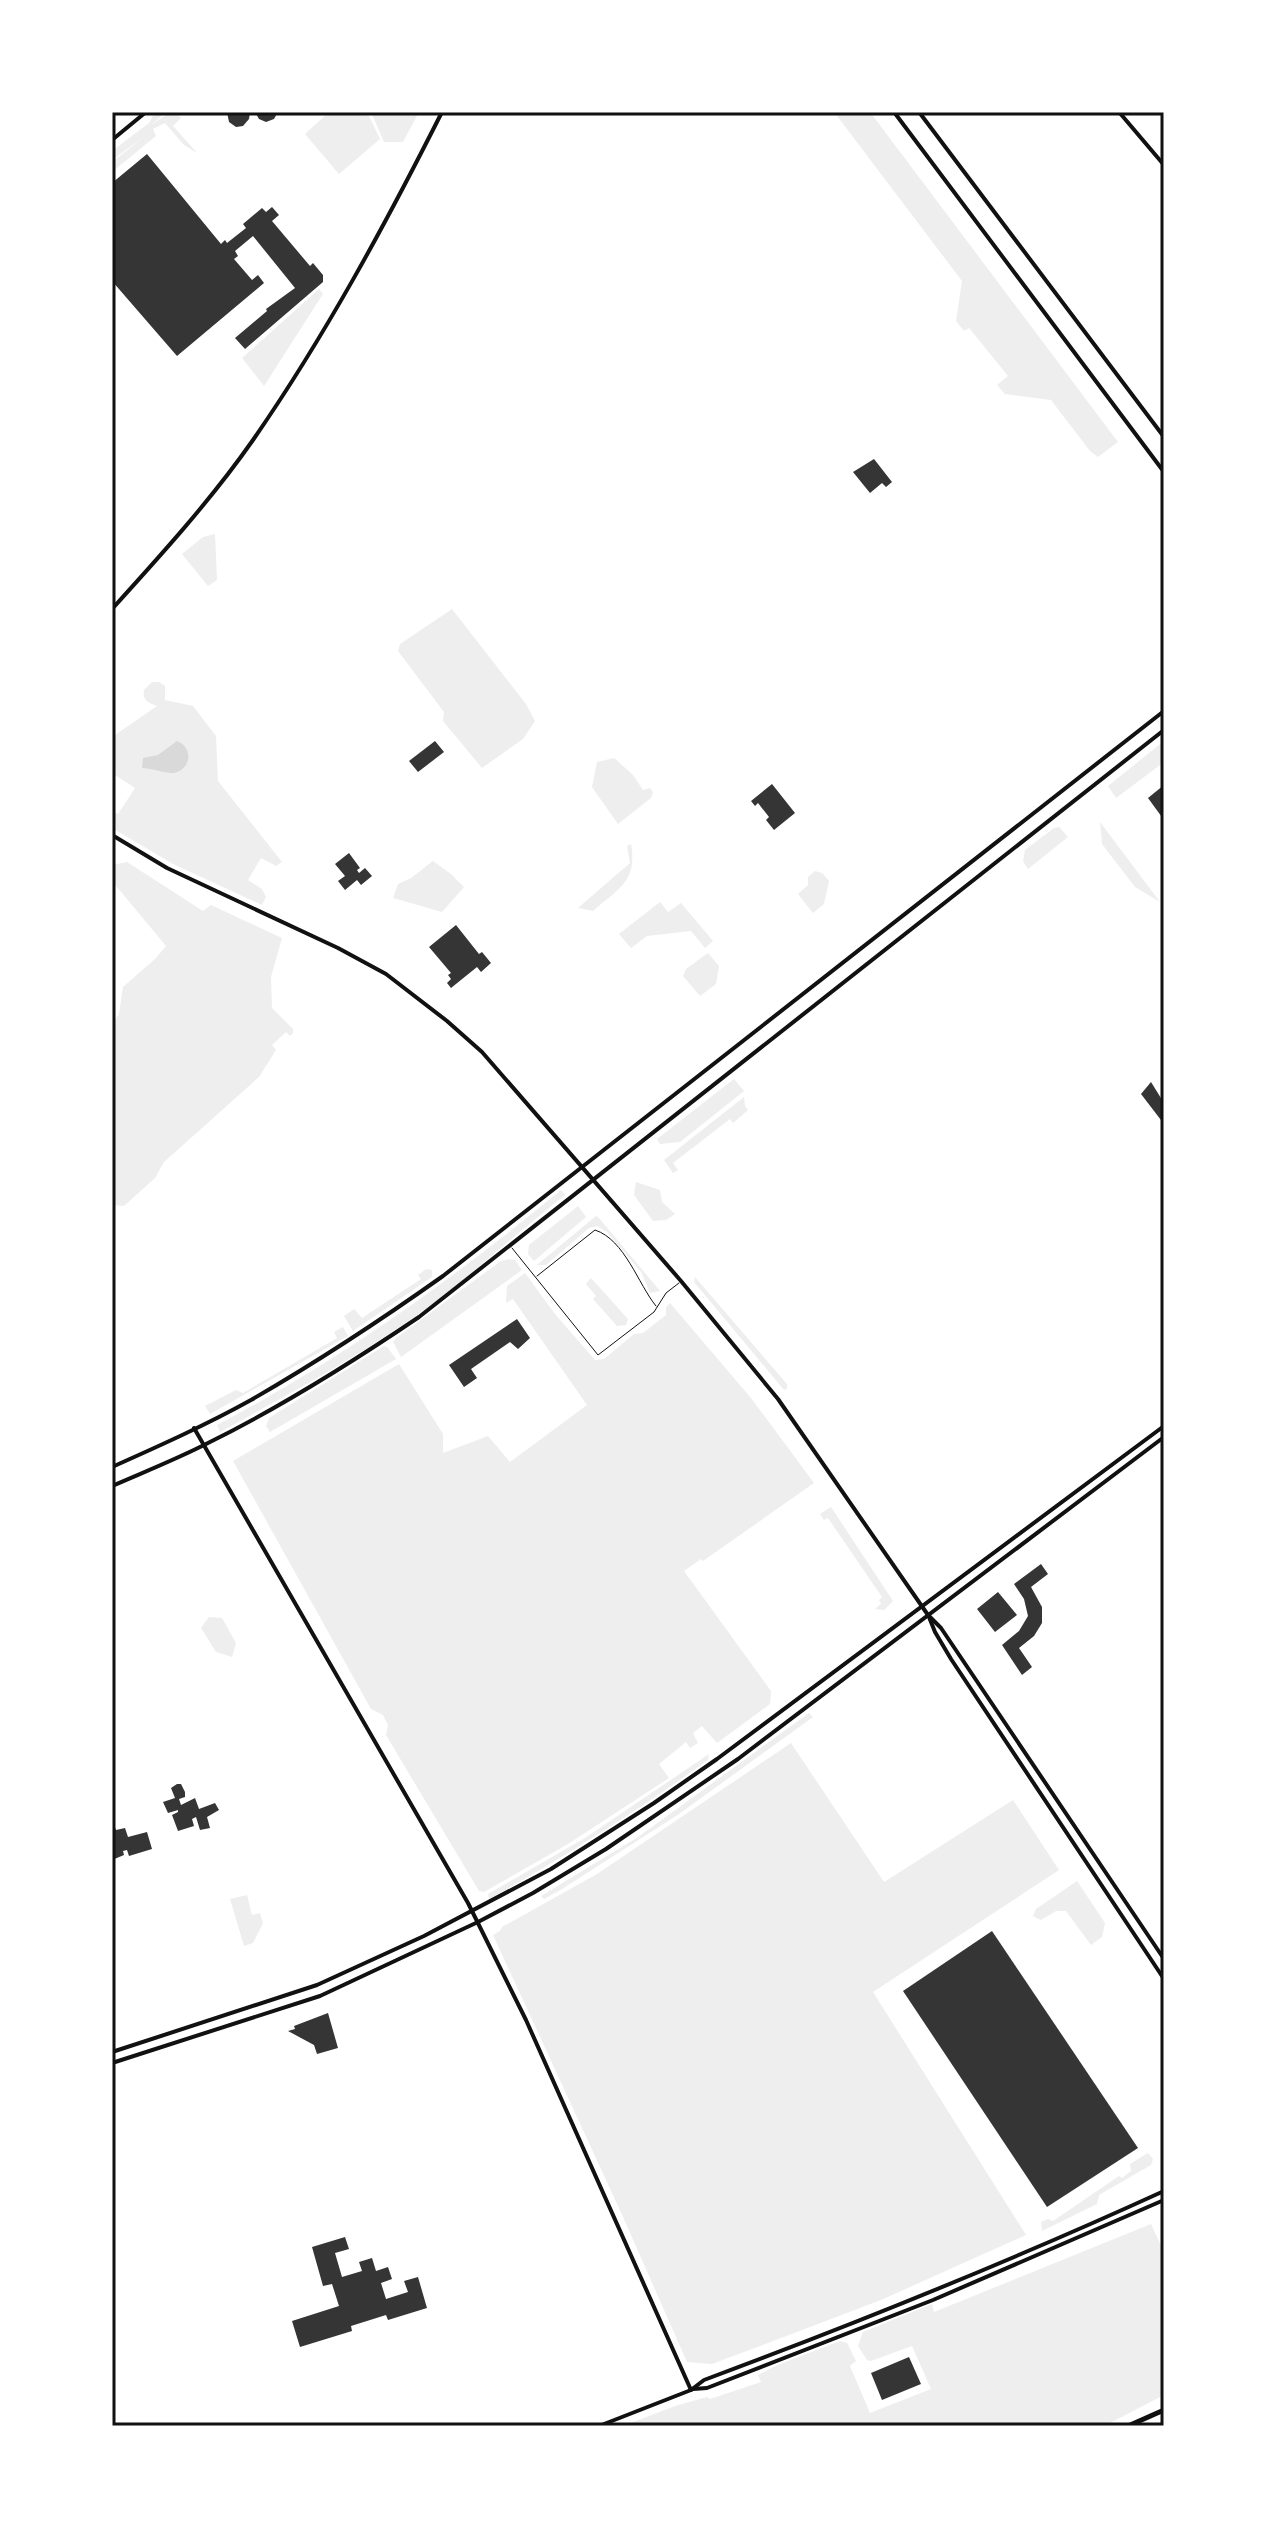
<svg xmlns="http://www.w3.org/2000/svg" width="1276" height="2538" font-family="Roboto,sans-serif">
  <rect width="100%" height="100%" fill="#fff"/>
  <g fill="#eee">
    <path d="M155,112h11l-15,13 19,-13h11l-3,3 3,3 -8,8 24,27 -13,-8 -19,-22 -12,6 3,7 -44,36v-10l33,-26 -33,24v-9l37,-28z"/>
    <path d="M329,112h21l19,4 11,23 -41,35 -34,-40z"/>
    <path d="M365,112h54l-16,30h-19l-12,-28z"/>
    <path d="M834,112h36l248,330 -20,15 -8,-6 -39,-51 -46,-6 -8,-9 11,-9 -39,-48 -5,3 -8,-10 6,-40z"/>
    <path d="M319,289l4,5 -59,92 -22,-28z"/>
    <path d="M215,534l2,46 -9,6 -26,-32 21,-17z"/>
    <path d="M452,609l74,95 9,17 -12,18 -41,29 -39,-47 1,-9 -46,-61 2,-7z"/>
    <path d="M152,682h7l6,4v14l28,6 23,30 2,45 64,81 -6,4 -15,-8 -13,22 14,9 4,8 -4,8 -89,-41 -61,-36v-17l6,3 17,-26 -23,-15v-36l45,-31c-8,-3 -15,-5 -13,-16z"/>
    <path d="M1164,741v21l-48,36 -8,-12z"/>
    <path d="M614,758l19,17 10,15 7,-2 3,4 -2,6 -33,26 -26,-37 5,-25z"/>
    <path d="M1100,822l60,80 -25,-15 -33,-43z"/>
    <path d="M1059,827l9,10 -40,32 -5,-8 2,-11 29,-22z"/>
    <path d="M631,844c7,37 -13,45 -38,67l-15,-3 52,-45 -3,-17z"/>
    <path d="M433,861l18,13 13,13 -22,25 -49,-14 5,-14 13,-6z"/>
    <path d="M127,862l76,49 8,-6 71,33 -11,39 1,31 21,21v4l-3,3 -4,-4 -14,13 4,5 -17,27 -95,85 -9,16 -31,28 -12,-1v-180l7,-11 4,-27 32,-28 11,-13 -54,-65v-16z"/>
    <path d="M815,871l7,2 7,8 -5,23 -11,9 -15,-19 10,-9v-8z"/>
    <path d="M660,902l8,10 13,-9 32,38 -8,7 -14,-17 -44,5 -16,12 -12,-14z"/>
    <path d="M708,953l11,13 -3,18 -16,12 -17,-20 3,-7z"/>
    <path d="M734,1079l10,12 -64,51 -20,2 -3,-5z"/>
    <path d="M744,1097l1,9 3,4 -15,13 -3,-4 -57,44 5,7 -5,3 -9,-13z"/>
    <path d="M636,1182l24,8 2,12 13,12 -9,6 -13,1 -19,-26z"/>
    <path d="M561,1190l4,5c-35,28 -70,58 -104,87 -73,59 -159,105 -241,150l-3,-7c124,-65 236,-146 344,-235z"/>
    <path d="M578,1206l8,11 -52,44 -6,-7 1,-9z"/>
    <path d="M596,1216l2,1 62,74 -10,2 -9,-21 -34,-40 -10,-6 -8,2 -43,37h-9z"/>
    <path d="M509,1259l6,1 7,10 -121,87 -8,-15 3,-4 105,-77z"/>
    <path d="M426,1269l6,1v7l-79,54 -9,-15 10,-7 8,9 59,-39 -3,-4z"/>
    <path d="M525,1273l30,41 40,46 9,-1 30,-25 9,-1 23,-18v-8l4,-4 81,95 63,85 -111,78 -2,-2 -17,12 87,120 -1,13 -53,39 -15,-17 -9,7 5,10 -8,5 -4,-6 -27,22 10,14 -101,66 -84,48 -5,-1 -93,-156 2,-10 -5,-10 -12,-6 -138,-248 166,-97 44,70v19l45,-17 22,26 77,-57 -74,-106 -7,4 1,-17z"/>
    <path d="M695,1277l92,107v5l-3,1 -90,-108z"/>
    <path d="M591,1278l37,41 -2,6 -9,1 -24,-27 3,-3 -10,-12z"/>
    <path d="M343,1327l5,9 -138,78 -5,-8 31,-16 7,3 94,-55 -3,-6z"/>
    <path d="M384,1346l4,2 8,11 -126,73 -4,-6 3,-8z"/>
    <path d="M831,1507l62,94 -9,9 -9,-1 6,-5 -2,-4 3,-3 -54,-79 -4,2 -4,-6z"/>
    <path d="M209,1617l13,1 14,25 -4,14 -16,-5 -15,-24z"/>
    <path d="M809,1713l4,4 -134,97 -117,75 -18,10 -3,-3 97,-59z"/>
    <path d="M791,1743l93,139 129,-82 46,70 -186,122 153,243 -145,65 -145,55 -24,9 -25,-2 -64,-145 -130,-282 7,-4 2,-4 95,-53z"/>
    <path d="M709,1754l-1,6c-71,51 -143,97 -219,139l-1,-5 97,-56z"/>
    <path d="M1077,1881l28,42 -3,14 -11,8 -25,-34h-10l-15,9 -8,-4 3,-7z"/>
    <path d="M247,1895l5,20 8,-2 3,10 -10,20 -9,3 -14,-47z"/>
    <path d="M1148,2153l5,6 -2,6 -52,30 -2,9 -55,27 -1,-9 7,-3 5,2 66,-45 3,2 9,-7 -1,-7z"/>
    <path d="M1151,2224l13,28v143l-60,31h-481l52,-20 32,-9 3,2 51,-17 -3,-7 17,-9 65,-25 7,2 9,18 -6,5 20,47 61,-24 -19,-43 -41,15 -4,-1 -9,-14 5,-14 69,-28 2,8z"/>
  </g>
  <path fill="#d9d9d9" d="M177,741c16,6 15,28 -3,32 -6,1 -24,-5 -32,-5l1,-10 15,-3z"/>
  <g fill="#353535">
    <path d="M227,112h23l-1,7 -6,7 -7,1 -7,-5z"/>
    <path d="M255,112h23l-4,7 -8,3 -7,-3z"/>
    <path d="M147,154l74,90 4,-4 2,3 19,-15 -3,-4 19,-16 4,4 6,-5 7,8 -7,6 38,45 3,-3 10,12v7l-78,67 -10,-11 32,-27 -1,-2 29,-21 -42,-52 -18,15 3,5 -4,3 18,21 6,-5 6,8 -87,73 -65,-75v-98z"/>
    <path d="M874,459l18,23 -6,5 -4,-4 -12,10 -17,-21z"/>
    <path d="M435,741l9,11 -26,20 -9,-11z"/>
    <path d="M772,784l23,29 -21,17 -8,-10 3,-3 -11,-14 -3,3 -4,-5z"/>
    <path d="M1164,785v35l-16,-22z"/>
    <path d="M349,853l11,15 -3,2 2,3 6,-5 7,8 -11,9 -4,-5 -12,10 -7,-9 7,-5 -10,-12z"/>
    <path d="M456,925l23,29 3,-2 9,11 -10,9 -4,-5 -26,21 -4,-5 4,-4 -3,-4 3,-2 -22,-26z"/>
    <path d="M1151,1082l13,21v21l-23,-30z"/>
    <path d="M517,1319l13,19 -12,11 -8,-7 -39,27 6,9 -13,9 -15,-22z"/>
    <path d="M1041,1564l7,10 -17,13 11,20v16l-8,13 -15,12 13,19 -10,8 -20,-30 17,-14 9,-15 -4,-17 -10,-15z"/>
    <path d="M998,1592l19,23 -22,17 -18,-23z"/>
    <path d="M177,1784h4l4,8v5l-6,2 2,6 14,-7 4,11 16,-6 4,7 -12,7 3,11 -10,2 -4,-13 -4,2 2,7 -16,5 -6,-16 6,-3v-2l-10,3 -5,-11 12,-4 -4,-10z"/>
    <path d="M112,1820l4,10 9,-2 3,9 19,-5 5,17 -23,7 -2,-6 -4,1 1,4 -12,5z"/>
    <path d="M992,1931l146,217 -91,59 -144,-216z"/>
    <path d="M328,2013l10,35 -21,6 -3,-9 -26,-14 7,-2 -1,-3z"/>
    <path d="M345,2237l4,12 -14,4 7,24 20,-6 -3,-9 13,-4 4,13 12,-4 4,12 -11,4 5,16 22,-7 -4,-11 14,-4 9,31 -39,12 -2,-5 -35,11 1,5 -52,16 -8,-26 47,-15 -7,-22 -9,2 -11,-39z"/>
    <path d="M909,2357l12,27 -39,16 -11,-27z"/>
  </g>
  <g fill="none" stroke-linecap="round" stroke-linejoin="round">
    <g stroke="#111" stroke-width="1">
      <path d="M512,1248l86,107 56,-43 12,-19 13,-10"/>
      <path d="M537,1276l58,-46c30,10 43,54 61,76"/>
    </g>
    <g stroke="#111" stroke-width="4">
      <path d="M1119,112l45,53"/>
      <path d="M112,140l34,-28"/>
    </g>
    <g stroke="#111" stroke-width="4">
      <path d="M112,609c49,-54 99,-109 141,-169 72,-104 132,-215 189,-328"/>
      <path d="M112,835l55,33 171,80 48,26 61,47 35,31 199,229 97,118 150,216 13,13 223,331"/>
      <path d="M194,1428l274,475 58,117 165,370"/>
      <path d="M112,1467c47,-21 94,-42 139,-67 66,-38 130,-80 192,-124l721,-565"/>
      <path d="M112,1486c32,-14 65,-27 96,-43 73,-36 143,-80 211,-126l745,-587"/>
      <path d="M929,1617l6,15 16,27 213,320"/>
      <path d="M112,2052l205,-67 107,-49 127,-67 103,-66 63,-44 447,-333"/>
      <path d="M112,2063l208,-67 158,-74 55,-29 73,-44 132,-90 426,-322"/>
      <path d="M693,2389l14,-1 226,-88 231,-100"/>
      <path d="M599,2426l92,-36 13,-10c156,-58 309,-120 460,-189"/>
    </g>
    <g stroke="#111" stroke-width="4">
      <path d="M894,112l270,360"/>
      <path d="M919,112l245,325"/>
    </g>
    <g stroke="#111" stroke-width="5">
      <path d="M1128,2426l36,-16"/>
      <path d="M1160,2426l4,-2"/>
    </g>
  </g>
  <rect width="1276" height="2538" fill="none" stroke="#ffffff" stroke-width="228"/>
  <rect x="114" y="114" width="1048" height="2310" fill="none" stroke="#111" stroke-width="3"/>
</svg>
